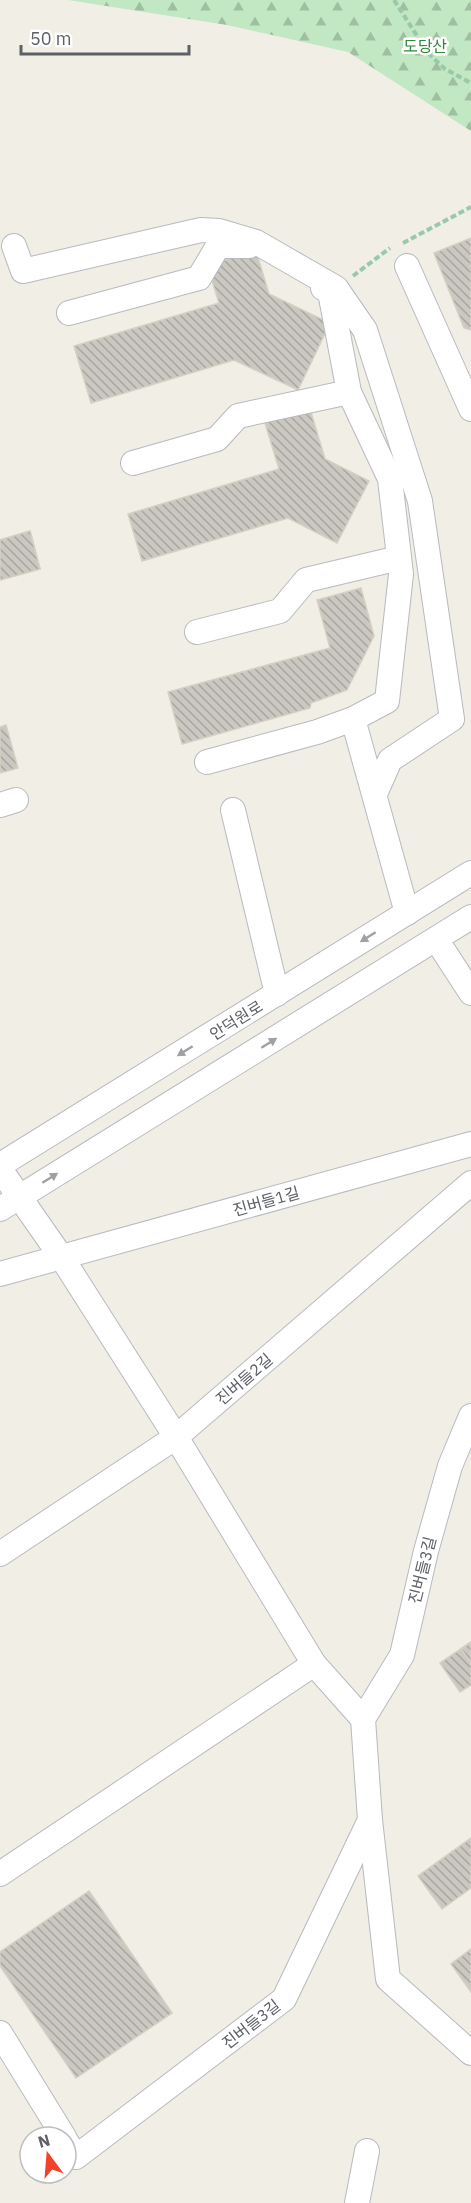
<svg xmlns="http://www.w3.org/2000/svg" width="471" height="2203" font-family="'IBM Plex Sans','Noto Sans KR',sans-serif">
  <defs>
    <pattern id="forest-firs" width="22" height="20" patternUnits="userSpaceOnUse" patternTransform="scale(1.5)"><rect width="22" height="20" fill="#c1e8c2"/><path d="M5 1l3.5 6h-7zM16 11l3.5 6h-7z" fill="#a0bfa1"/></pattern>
    <pattern id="building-back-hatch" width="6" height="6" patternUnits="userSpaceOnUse" patternTransform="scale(1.5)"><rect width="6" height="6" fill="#cbc8c2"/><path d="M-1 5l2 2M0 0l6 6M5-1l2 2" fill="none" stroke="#a8a6a1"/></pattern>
  </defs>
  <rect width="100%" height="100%" fill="#f0eee5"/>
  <path fill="url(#forest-firs)" d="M68,0h403v131l-123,-79 -121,-27z"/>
  <g fill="url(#building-back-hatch)" stroke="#d5d0c3" stroke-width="1.5">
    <path d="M471,238v92l-7,-2 -30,-75z"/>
    <path d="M256,251l13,43 61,29 -32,67 -64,-30 -143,43 -17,-57 145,-43 -12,-38z"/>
    <path d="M310,409l15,50 44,22 -32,62 -49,-25 -146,43 -14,-47 151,-45 -14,-46z"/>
    <path d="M30,531l10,38 -40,11v-40z"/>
    <path d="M30,531l10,38 -40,11v-40z"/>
    <path d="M361,588l13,48 -27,54 -36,13 -1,5 -128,36 -14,-52 162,-44 -13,-48z"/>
    <path d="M6,725l12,43 -18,5v-46z"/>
    <path d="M471,1642v43l-11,7 -20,-29z"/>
    <path d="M471,1642v21l-10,-14z"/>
    <path d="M471,1838v50l-29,21 -24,-33z"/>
    <path d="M89,1891l83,122 -96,65 -76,-112v-14z"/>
    <path d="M471,1949v43l-20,-28z"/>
  </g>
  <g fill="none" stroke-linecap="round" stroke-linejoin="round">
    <defs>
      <g id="minor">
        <path d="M14,246l9,25 178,-41 18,1 37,11 80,46 29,42 55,171 32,218 -62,41 -15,34"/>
        <path d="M407,266l64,143"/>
        <path d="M323,288l7,4 19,100 41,87 11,95 -14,127 -34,18"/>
        <path d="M69,313l130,-35 19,-32h31"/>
        <path d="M133,463l84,-24 21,-23 111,-24"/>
        <path d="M197,632l83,-21 26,-31 93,-22"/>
        <path d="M207,762l110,-30 36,-13 54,194"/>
        <path d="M0,805l16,-5"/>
        <path d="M233,810l44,184"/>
        <path d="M436,939l35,54"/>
        <path d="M0,1165l471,-292"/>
        <path d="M0,1169l62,89 114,179 138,227 49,55"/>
        <path d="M0,1209l471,-292"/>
        <path d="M0,1274l471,-130"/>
        <path d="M471,1416l-21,50 -24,85 -24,104 -39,64 7,101 18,159 83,74"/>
        <path d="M0,1554l176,-117 295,-254"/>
        <path d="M0,1874l314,-210"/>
        <path d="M0,2033l64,104"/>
        <path d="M66,2141l10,16 208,-158 86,-179"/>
        <path d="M357,2203l10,-52"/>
      </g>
    </defs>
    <use href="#minor" stroke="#b7babf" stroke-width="26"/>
    <g stroke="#99c9a9" stroke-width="4" stroke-dasharray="6 3" stroke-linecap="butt">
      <path d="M394,0l34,53 17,16 26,14"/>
      <path d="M403,243l68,-36"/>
      <path d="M353,276l37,-28"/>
    </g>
    <use href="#minor" stroke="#fff" stroke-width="24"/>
  </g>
  <defs><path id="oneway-solid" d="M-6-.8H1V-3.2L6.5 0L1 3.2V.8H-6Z" transform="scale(1.5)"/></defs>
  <g fill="#9ea0a3">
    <use href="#oneway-solid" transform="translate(368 937) rotate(148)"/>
    <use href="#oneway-solid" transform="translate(269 1043) rotate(-32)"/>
    <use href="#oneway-solid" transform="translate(185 1051) rotate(148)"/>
    <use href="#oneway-solid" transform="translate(50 1178) rotate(-32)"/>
  </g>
  <g text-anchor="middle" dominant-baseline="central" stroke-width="5" stroke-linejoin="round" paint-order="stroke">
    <g font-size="16" fill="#32873a" stroke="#fff">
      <text x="425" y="46">도당산</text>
    </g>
    <g font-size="16" fill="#5d6066" stroke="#fff">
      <text transform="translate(236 1020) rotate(-32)">안덕원로</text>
      <text transform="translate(266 1201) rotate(-16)">진버들1길</text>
      <text transform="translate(244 1379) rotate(-41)">진버들2길</text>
      <text transform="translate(422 1570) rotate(-76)">진버들3길</text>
      <text transform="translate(251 2024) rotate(-38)">진버들3길</text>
    </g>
  </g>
  <g transform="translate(48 2155) rotate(344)"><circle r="28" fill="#ffffff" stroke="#bebfc2" stroke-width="1.5"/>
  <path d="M0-4.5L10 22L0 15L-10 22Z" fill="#ef432b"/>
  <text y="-9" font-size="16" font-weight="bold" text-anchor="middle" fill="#5d6066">N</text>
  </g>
  <path d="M21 45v9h168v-9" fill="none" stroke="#5d6066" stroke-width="3"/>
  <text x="30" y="45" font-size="18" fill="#5d6066" stroke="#ffffff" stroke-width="4.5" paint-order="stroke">50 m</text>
</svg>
